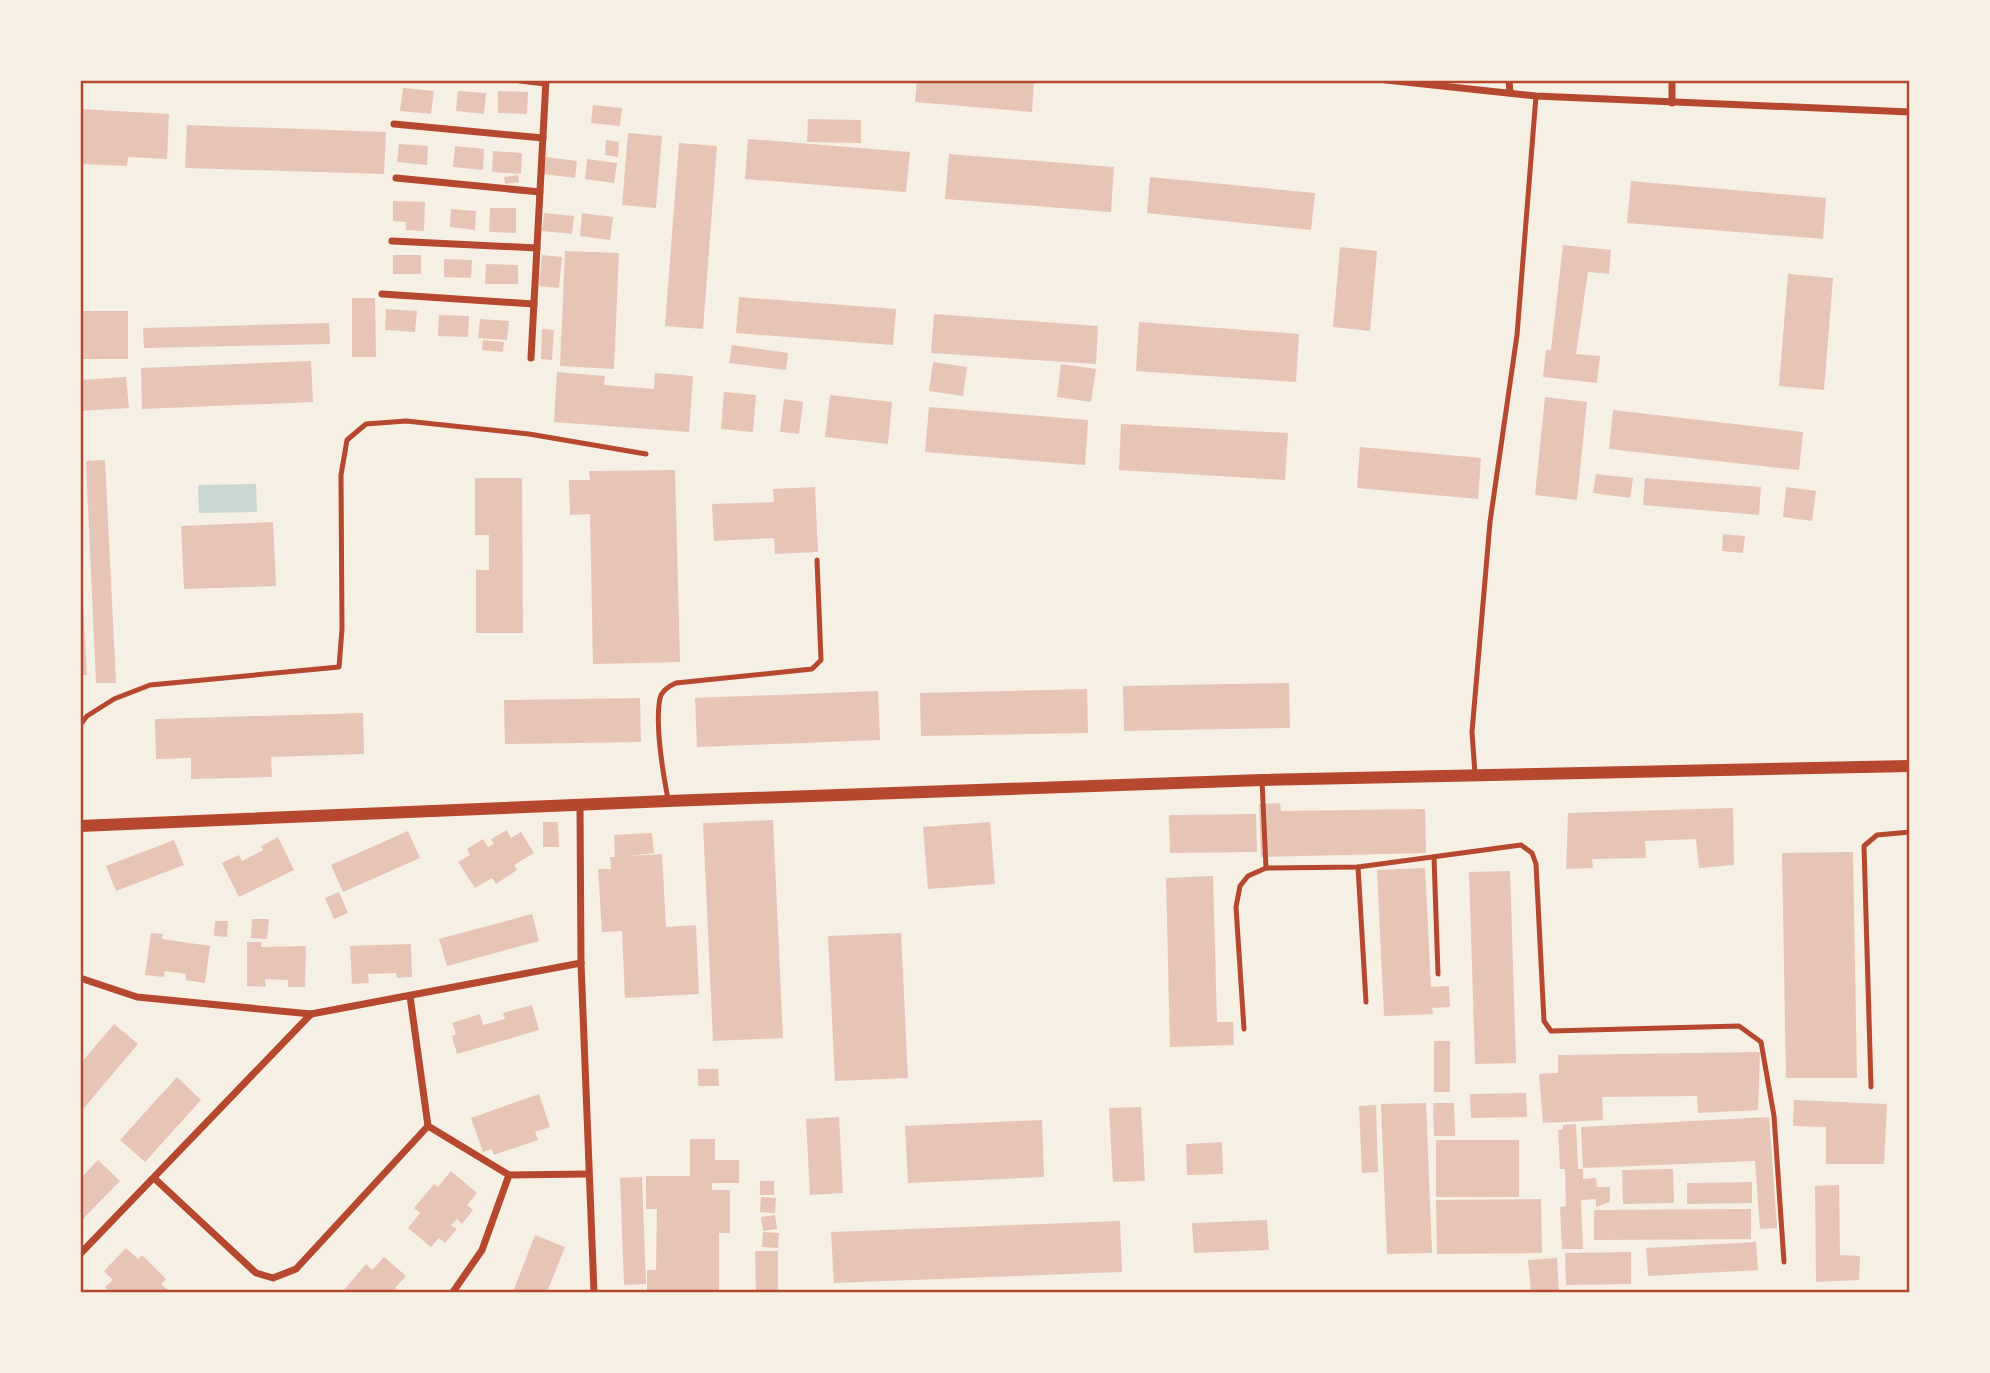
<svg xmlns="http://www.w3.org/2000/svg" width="1990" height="1373" font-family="'Noto Sans',sans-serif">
  <rect width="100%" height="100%" fill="#f6efe4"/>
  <path fill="#c9d6d2" d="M256,484l1,28 -58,1 -1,-28z"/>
  <g fill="#e6c5b7">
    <path d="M917,80h117l-2,32 -117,-10z"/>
    <path d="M403,88l31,3 -3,23 -31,-3z"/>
    <path d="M458,91l28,2 -2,21 -28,-3z"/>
    <path d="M498,91l30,1 -1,22 -29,-1z"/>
    <path d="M593,105l29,3 -2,18 -29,-3z"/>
    <path d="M80,109l89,5 -2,45 -39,-2 -1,9 -47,-2z"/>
    <path d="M808,119l53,1v23l-54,-1z"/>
    <path d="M187,125l199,7 -2,42 -199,-6z"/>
    <path d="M628,133l34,3 -6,72 -34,-3z"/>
    <path d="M748,139l162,13 -4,40 -161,-13z"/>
    <path d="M606,140l13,2 -1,15 -13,-2z"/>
    <path d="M679,143l38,3 -14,183 -38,-3z"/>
    <path d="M399,144l29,2 -1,19 -30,-3z"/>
    <path d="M455,146l29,3 -1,21 -30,-3z"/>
    <path d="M493,151l29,2 -1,21 -29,-2z"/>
    <path d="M949,154l165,13 -3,45 -166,-13z"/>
    <path d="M546,157l31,4 -2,17 -31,-4z"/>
    <path d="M587,159l30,4 -3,20 -29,-4z"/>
    <path d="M518,175l1,7 -14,2 -1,-7z"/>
    <path d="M1150,177l165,16 -4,37 -164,-17z"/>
    <path d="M1631,181l195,17 -3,41 -196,-16z"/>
    <path d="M393,201l32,1 -1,29 -18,-1v-8l-13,-1z"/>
    <path d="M490,208h26v25l-27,-1z"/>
    <path d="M451,209l25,2 -1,19 -25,-3z"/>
    <path d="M544,213l30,3 -2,18 -30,-3z"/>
    <path d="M582,213l31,4 -3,23 -30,-4z"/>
    <path d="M1563,245l48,5 -2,24 -21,-2 -12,82 24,2 -3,27 -54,-6 3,-27h5z"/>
    <path d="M1340,247l37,4 -7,80 -37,-4z"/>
    <path d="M565,251l54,2 -5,116 -54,-3z"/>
    <rect x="393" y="255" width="28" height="19"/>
    <path d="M542,255l20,2 -3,31 -20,-2z"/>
    <path d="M444,259l28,1 -1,18 -27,-1z"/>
    <path d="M486,264l32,1v19h-33z"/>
    <path d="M1788,274l45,4 -9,112 -45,-4z"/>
    <path d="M739,297l157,12 -3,36 -157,-12z"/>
    <path d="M352,298h23l1,59h-24z"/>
    <path d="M386,309l31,2 -2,21 -30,-2z"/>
    <rect x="80" y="311" width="48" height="48"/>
    <path d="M934,314l164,12 -2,38 -165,-11z"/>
    <path d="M439,315l30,1 -1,21 -30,-1z"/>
    <path d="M480,319l29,2 -2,19 -29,-2z"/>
    <path d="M1139,322l160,12 -3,48 -160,-11z"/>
    <path d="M329,323l1,21 -186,4 -1,-20z"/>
    <path d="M542,329l12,1 -2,30 -11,-1z"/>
    <path d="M483,340l21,2 -1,10 -21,-2z"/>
    <path d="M732,345l56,8 -2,17 -57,-7z"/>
    <path d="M311,361l2,41 -171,7 -1,-41z"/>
    <path d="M933,362l34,5 -4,29 -34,-5z"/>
    <path d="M1061,364l35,5 -5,33 -34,-5z"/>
    <path d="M557,372l48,4 -1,9 50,4 1,-16 38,3 -4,56 -135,-10z"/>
    <path d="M126,377l3,31 -49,3v-31z"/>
    <path d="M724,392l32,3 -3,37 -32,-3z"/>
    <path d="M830,395l62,7 -4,42 -63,-7z"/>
    <path d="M1545,397l42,5 -10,98 -42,-5z"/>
    <path d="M784,399l19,3 -4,32 -19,-2z"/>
    <path d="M929,407l159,13 -3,45 -160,-13z"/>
    <path d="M1613,410l190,22 -4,38 -190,-21z"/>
    <path d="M1121,424l167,9 -3,47 -166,-10z"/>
    <path d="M1360,447l121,11 -3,41 -121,-11z"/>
    <path d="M105,460l11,223h-20l-10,-222z"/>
    <path d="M675,470l5,192 -87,2 -3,-150 -20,1 -1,-35h21l-1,-9z"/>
    <path d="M1596,474l37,4 -3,20 -37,-5z"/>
    <path d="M475,478h47l1,155h-47v-63h13v-35h-14z"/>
    <path d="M1645,478l116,9 -2,28 -116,-10z"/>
    <path d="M815,487l3,65 -43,2 -1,-16 -60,3 -2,-37 62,-2 -1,-13z"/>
    <path d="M1786,487l30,4 -4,30 -29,-4z"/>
    <path d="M273,522l3,64 -92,3 -3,-63z"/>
    <path d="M1723,534l22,2 -2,17 -21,-2z"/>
    <path d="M80,550l7,125h-7z"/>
    <path d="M1289,683l1,45 -166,3 -1,-45z"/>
    <path d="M1087,689l1,44 -167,3 -1,-43z"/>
    <path d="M878,691l2,49 -183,7 -2,-49z"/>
    <path d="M640,698l1,44 -136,2 -1,-44z"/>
    <path d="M363,713l1,41 -93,3 1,20 -81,2v-21l-35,1 -1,-40z"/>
    <path d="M1280,803l1,8 144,-2 1,44 -165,4 -2,-53z"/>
    <path d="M1733,808l1,57 -35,3 -3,-29 -51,2 1,17 -54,1 1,9 -27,1 2,-56z"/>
    <path d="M1256,814l1,38 -87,1 -1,-38z"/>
    <path d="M773,820l10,218 -70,3 -10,-218z"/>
    <path d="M543,822h15l1,25h-16z"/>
    <path d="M990,822l5,62 -67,5 -5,-62z"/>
    <path d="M507,830l4,8 10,-6 13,21 -20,12 3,5 -21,14 -4,-6 -17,10 -17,-26 12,-7 -3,-6 16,-10 5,8 6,-3 -3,-5z"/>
    <path d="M408,831l12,27 -77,34 -12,-27z"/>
    <path d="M652,833l2,20 -25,3 33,-2 4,73 30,-2 3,69 -74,4 -3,-67 -20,1 -4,-63h13l-1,-12h5l-1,-22z"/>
    <path d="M278,837l16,33 -55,27 -17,-34 17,-8 3,6 21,-11 -2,-4z"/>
    <path d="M174,840l10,25 -68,26 -10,-25z"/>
    <path d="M1853,852l4,226h-71l-4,-225z"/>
    <path d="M1425,868l6,119 18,-1 1,21 -18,1 1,6 -49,2 -7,-146z"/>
    <path d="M1510,871l6,192 -41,1 -6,-192z"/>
    <path d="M1213,876l4,146h16l1,23 -64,2 -4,-169z"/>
    <path d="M339,892l9,21 -14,6 -9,-21z"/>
    <path d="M532,914l7,27 -92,25 -8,-27z"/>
    <path d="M252,919h17l-2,20 -16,-1z"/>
    <path d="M215,921h13l-1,16 -13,-1z"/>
    <path d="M151,933l12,1 -1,5 48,7 -5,37 -19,-3v-6l-21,-3 -1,6 -19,-2z"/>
    <path d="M901,933l7,145 -73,3 -7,-145z"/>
    <path d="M247,942h14v5l45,-1 -1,41h-17v-7l-23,-1 1,8 -19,-1z"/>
    <path d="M411,944l1,33 -15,1 -1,-5 -28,1 1,9 -17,1 -2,-38z"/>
    <path d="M532,1005l7,25 -82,24 -5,-18 4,-2 -4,-11 28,-9 3,11 22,-6 -2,-6z"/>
    <path d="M114,1024l24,20 -54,64 -4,-3v-41z"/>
    <rect x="1434" y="1041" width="16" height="51"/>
    <path d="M1760,1052l-2,58 -60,3 -1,-17 -95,1 1,23 -60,3 -4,-49 19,-1v-18z"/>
    <path d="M698,1069h20l1,17h-21z"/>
    <path d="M177,1077l24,23 -56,62 -25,-22z"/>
    <path d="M1526,1093l1,24 -56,1 -1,-24z"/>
    <path d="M539,1094l11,33 -15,5 3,8 -44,15 -2,-6 -9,3 -12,-34z"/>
    <path d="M1794,1100l93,4 -3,60h-58v-37l-33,-1z"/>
    <path d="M1426,1103l6,150 -45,1 -6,-150z"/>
    <path d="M1433,1103h21l1,33h-21z"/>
    <path d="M1376,1105l2,67 -16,1 -3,-67z"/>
    <path d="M1141,1107l4,74 -32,1 -4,-74z"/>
    <path d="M839,1117l4,76 -33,2 -4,-76z"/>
    <path d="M1769,1117l8,111 -17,1 -5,-68 -172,7 -2,-41z"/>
    <path d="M1042,1120l2,57 -136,6 -3,-57z"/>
    <path d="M1576,1124l2,45h5v10l13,-1 1,9h13v15l-14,5v-8l-15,1 2,49h-21l-2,-42 6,-1 -1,-37h-5l-2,-39 5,-1v-4z"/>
    <path d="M690,1139h25v21h24v23h-27v7h18v43h-11v59h-72v-22h9l1,-61h-11v-33h44z"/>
    <rect x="1436" y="1140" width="83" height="57"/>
    <path d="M1222,1142l1,32 -36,1 -1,-31z"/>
    <path d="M98,1160l22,21 -40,41v-43z"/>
    <path d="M1673,1169l1,34 -51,1 -1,-34z"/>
    <path d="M451,1171l26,22 -10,12 6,5 -11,14 -5,-5 -6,6 6,4 -12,14 -6,-5 -8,9 -23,-19 12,-15 -6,-5 20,-24 4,3z"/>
    <path d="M642,1177l4,107 -22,1 -4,-107z"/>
    <rect x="760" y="1181" width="14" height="14"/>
    <path d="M1752,1182v21l-65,1v-21z"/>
    <path d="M1839,1185l1,70 20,1 -1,24 -43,2 -1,-96z"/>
    <path d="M761,1197l15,1 -1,15 -15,-1z"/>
    <path d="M1541,1199l1,54 -105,1 -1,-54z"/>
    <path d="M1751,1209v30l-157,1v-30z"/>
    <path d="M775,1215l2,14 -14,2 -2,-14z"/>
    <path d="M1267,1220l2,30 -75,3 -2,-30z"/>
    <path d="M1120,1221l2,51 -288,11 -3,-51z"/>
    <path d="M763,1232l16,1 -1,15 -16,-1z"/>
    <path d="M535,1235l30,12 -18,45h-34z"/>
    <path d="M1756,1242l2,28 -110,6 -2,-28z"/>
    <path d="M126,1248l12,11 4,-4 24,24 -5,5 9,8h-60l-5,-5 8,-7 -9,-9z"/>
    <path d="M755,1251h23v41h-22z"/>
    <path d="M1631,1252v32l-65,1 -1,-32z"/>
    <path d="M384,1257l22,19 -11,12 6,4 -58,-1 23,-27 6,6z"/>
    <path d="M1557,1258l2,34h-28l-3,-32z"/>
  </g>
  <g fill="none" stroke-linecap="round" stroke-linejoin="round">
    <g stroke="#b5482f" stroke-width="5">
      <path d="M80,725l7,-9 27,-17 36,-14 189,-18 3,-38 -1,-154 6,-35 19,-16 40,-3 123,13 117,20"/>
      <path d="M1475,774l-3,-42 18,-210 27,-187 19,-239"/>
      <path d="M1262,780l4,88"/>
      <path d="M668,799c-5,-26 -13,-75 -8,-101 2,-8 9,-12 16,-15l136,-14 9,-9 -4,-100"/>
      <path d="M1434,857l4,117"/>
      <path d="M1358,867l8,135"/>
      <path d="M1244,1029l-8,-122 4,-21 8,-10 18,-8 92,-1 163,-22 11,8 4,11 8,157 7,10 188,-5 22,16 13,74 10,146"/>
      <path d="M1871,1087l-7,-241 13,-11 33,-3"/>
    </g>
    <g stroke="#b5482f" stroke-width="7">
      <path d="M520,80l25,3"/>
      <path d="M1386,80l150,16 374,16"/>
      <path d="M1509,80l1,13"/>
      <path d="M1672,80v23"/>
      <path d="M394,124l149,14"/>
      <path d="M396,178l144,14"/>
      <path d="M392,241l145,7"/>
      <path d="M382,294l152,10"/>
      <path d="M531,358l15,-278"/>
      <path d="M580,805l1,158 13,329"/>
      <path d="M80,978l57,19 174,17 270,-51"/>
      <path d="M410,996l18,130 81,49"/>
      <path d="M154,1178l102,95 17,5 23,-9 132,-143"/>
      <path d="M80,1254l231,-240"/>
      <path d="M453,1292l29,-42 27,-75 79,-1"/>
    </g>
    <path stroke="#b5482f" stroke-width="12" d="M80,826l588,-25 594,-21 648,-14"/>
  </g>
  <rect width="1990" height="1373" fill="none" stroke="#f6efe4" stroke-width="164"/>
  <rect x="82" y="82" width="1826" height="1209" fill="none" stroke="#b5482f" stroke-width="2.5"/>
</svg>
